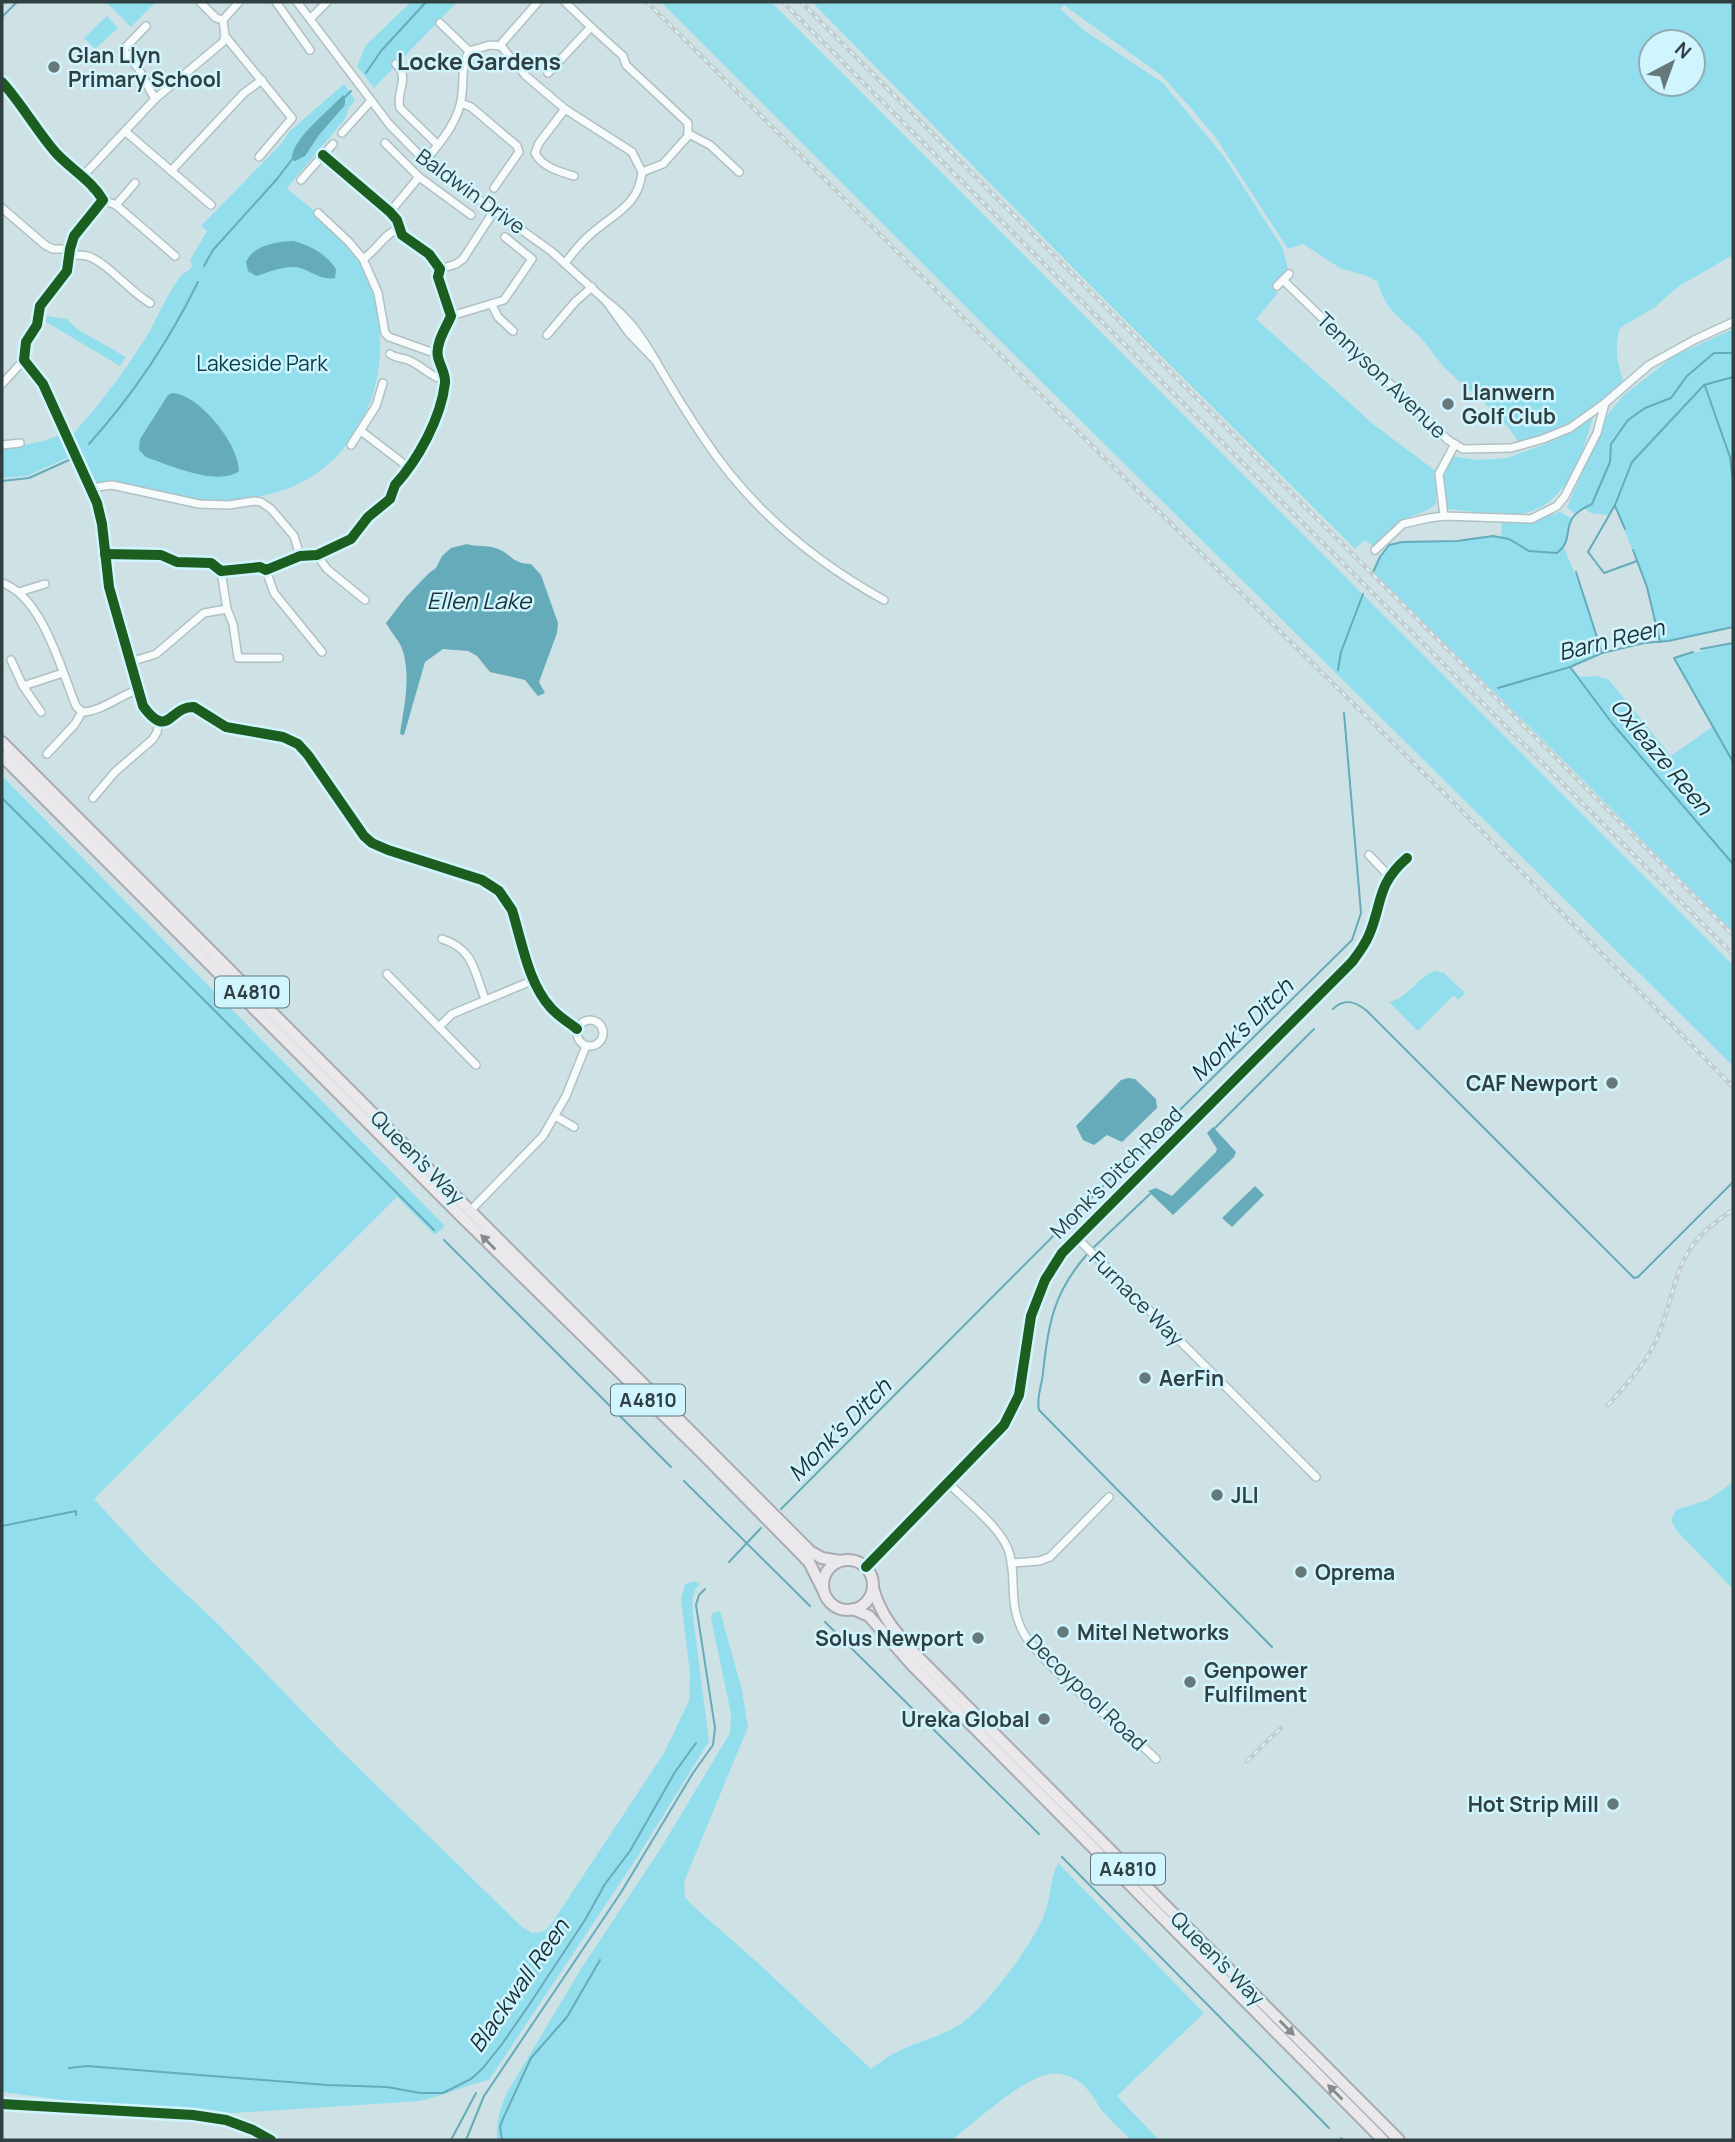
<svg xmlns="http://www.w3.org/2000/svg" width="1735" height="2142" font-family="Manrope,sans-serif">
  <rect width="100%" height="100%" fill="#cee2e6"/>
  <g fill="#93deed" fill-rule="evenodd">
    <path d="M106,2h50l-25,25z"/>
    <path d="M411,2h46l-83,86 -17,-22 9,-21z"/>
    <path d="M661,2h110l962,963v101l-766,-758z"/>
    <path d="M812,2h921v253l-54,31 -24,21 -35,21c-6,19 -3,36 4,54 -35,29 -60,50 -106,60 -15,-28 -49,-50 -72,-73 -10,-10 -17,-23 -27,-33 -22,-22 -32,-23 -42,-55l-10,-5 -27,-8 -37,-24 -15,5 -72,-111 -26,-31 -28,-31 -98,-71 -4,4 25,22 78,52 62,75 57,89 6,21 -16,19 6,6 -22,26 117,105 64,48 -1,32 -8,6 -26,10 -29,26 -8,-6 -10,9 -268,-267zM1651,42h42v42h-42z"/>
    <path d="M107,16l11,12 -23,21 -11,-11z"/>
    <path d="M344,84l11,16 -6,8 -4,11 -58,69c18,16 44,35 59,54 55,71 44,185 -35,235 -22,14 -50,20 -76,24 -26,4 -53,-5 -79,-10 -20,-4 -42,-7 -63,-10l-21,-46c27,-30 52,-63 73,-96 13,-20 20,-43 35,-62 3,-5 8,-5 12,-10l-2,-7 17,-29 -6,-5 81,-83 7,-11z"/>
    <path d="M47,316l20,3 10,10 49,28 -6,9 -74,-44z"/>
    <path d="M1733,329v298l-73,15 -13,-55 -32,-81 -6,9 -18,-2 -8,-5 -9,5 -7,-6 41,-93 15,-18 51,-40z"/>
    <path d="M1593,417c-11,39 -27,92 -75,97 -22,2 -48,-3 -71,-5 -4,-21 -6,-33 4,-53l26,4 30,-2 49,-18z"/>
    <path d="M62,434l9,22 -44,20 -25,2v-29l42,-8z"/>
    <path d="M1560,512l11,6 -7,30 23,54 15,51 -31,14 9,10 17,-1 12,4 62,76 41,-29 -38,-69 59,-15v289l-165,-167 -195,-193 7,-15 9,-12 13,-3 55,-1 36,-5 8,1 1,-15 22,1z"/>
    <path d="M2,776l443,450 -10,9 -38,-38 -303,302 59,64 66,62 118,122 185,180 10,6 13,-2 7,-8 112,-170 25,-52 1,-27 -9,-75 4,-15 9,-3 6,3c-9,9 -8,19 -7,32l16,125 -71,115 -149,224c-24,5 -45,16 -69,21l-187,12 -155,-11 -76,-10z"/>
    <path d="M1435,971l9,2 21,20 -7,7 -4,-5 -36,36 -29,-29c21,-5 27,-24 46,-31z"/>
    <path d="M1733,1482v107l-56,-58 -6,-11 5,-10 32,-10z"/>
    <path d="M720,1611l22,79 6,37 -64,155 1,15 7,8 66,58 113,106c7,-5 14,-11 22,-15 23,-13 48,-16 69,-31 26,-18 74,-83 84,-113 5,-15 4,-32 12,-47l146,150 -87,83 42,44h-28c-9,-9 -19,-18 -27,-27 -8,-10 -13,-22 -23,-30 -8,-6 -20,-11 -31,-9 -26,3 -76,49 -98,66h-455c-1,-19 3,-32 11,-49l73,-122 78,-118 71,-118 1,-19 -20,-96 2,-5z"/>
  </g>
  <g fill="#65abb9">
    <path d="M343,95l2,2v8l-26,30 -14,21 -10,5 -3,-1c-2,-20 38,-50 51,-65z"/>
    <path d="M293,241c17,4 33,13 43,28l-1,9c-14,3 -26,-9 -39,-11 -14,-1 -27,5 -40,9l-8,-5 -2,-9c8,-17 29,-20 47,-21z"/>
    <path d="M172,393c27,1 67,51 67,78 -20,16 -71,-6 -93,-14l-7,-7 1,-11 28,-44z"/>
    <path d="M467,544c9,3 19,1 28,4 17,5 16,16 36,16l10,11 17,48 -1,10 -18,49 6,11 -7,3 -13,-16 -35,-8 -13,-16 -9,-5 -25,-2 -18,13 -21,73 -4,-1c4,-28 12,-61 1,-88 -4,-8 -11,-15 -15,-23l20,-26 23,-24 7,-5 6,-12 9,-8z"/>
    <path d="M1128,1078l7,1 21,20 1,9 -35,34 -15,-7 -13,10 -11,-5 -7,-14 45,-46z"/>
    <path d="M1213,1127l23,25 -2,5 -61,58 -25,-24 8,-3 16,8 44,-44 1,-3 -10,-16z"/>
    <path d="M1255,1186l9,9 -32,32 -10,-9z"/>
  </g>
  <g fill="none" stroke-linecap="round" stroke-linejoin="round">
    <g stroke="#65abb9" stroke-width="2">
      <path d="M2,17l15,-15"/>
      <path d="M366,73l15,-22 45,-49"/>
      <path d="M344,98l7,-7"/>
      <path d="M204,266l9,-16 64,-71 16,-21"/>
      <path d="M1705,386l25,71 3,24"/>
      <path d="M89,444c43,-48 80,-103 109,-162"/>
      <path d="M2,481l27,-3 40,-18"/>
      <path d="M1615,506l10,23"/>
      <path d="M1633,550l14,37 13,55"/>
      <path d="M1637,561l-33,12 -16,-21 27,-47 17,-43 72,-77 29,-8"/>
      <path d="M1373,572l7,-15 9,-12 13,-3 55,-1 36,-5 16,3 20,12 28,2c21,-16 -2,-33 35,-49l18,-42 1,-18 17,-24 17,-12 26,-10 16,-22 27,-23h19"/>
      <path d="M1576,572l26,81"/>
      <path d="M1701,649l32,-6"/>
      <path d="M1693,652l-19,6 59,104"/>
      <path d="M1570,667l42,56 121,141"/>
      <path d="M1338,670l3,-18 22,-58"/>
      <path d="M1498,688l72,-21 32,-14 42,-10 24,-2 65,-14"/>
      <path d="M2,798l432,432"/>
      <path d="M1333,1009c11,-11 22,-8 34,2l267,267 4,-1 95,-95"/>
      <path d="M1215,1128l99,-99"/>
      <path d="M444,1240l227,227"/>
      <path d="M1093,1248l57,-54"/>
      <path d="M1089,1252c-35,39 -41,71 -46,121 -1,12 -7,25 -4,37l233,237"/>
      <path d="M684,1481l126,125"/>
      <path d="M781,1509l337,-338 234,-231 9,-27 -17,-200"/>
      <path d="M2,1526l74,-15v4"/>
      <path d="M729,1562l32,-34"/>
      <path d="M825,1622l214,212"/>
      <path d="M1062,1857l267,271"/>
      <path d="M69,2068l18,-2 240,19 60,2 33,6h23l28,-14 12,-11 19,-24 27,-39 56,-85 20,-36 25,-33 45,-79 21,-29"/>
      <path d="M1341,2138l2,2"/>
      <path d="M451,2140l25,-47"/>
      <path d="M466,2140l18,-44 136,-202 73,-121 20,-28 2,-17 -19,-123 3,-10 6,-6"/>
      <path d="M502,2140l-2,-13 2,-6 29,-63 36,-41 33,-57"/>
    </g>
    <defs>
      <g id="street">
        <path d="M200,2l16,16 7,2"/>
        <path d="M276,2l34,48"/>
        <path d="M297,2l92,122 36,37 126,90 55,50"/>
        <path d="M311,18l16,-16"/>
        <path d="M440,23l29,28"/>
        <path d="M146,26l-23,24 15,18 17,31"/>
        <path d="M591,27l32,29 3,9 62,58v13l-25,28 -21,8"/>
        <path d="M225,36l67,82 -33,39"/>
        <path d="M501,46l1,-3 36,-41"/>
        <path d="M396,64c15,14 -1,28 4,44l38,37"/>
        <path d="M548,73l43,-46 -26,-25"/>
        <path d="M2,82c20,22 34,48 54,71 16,17 35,27 47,47l-29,36 -4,13 -3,22 -27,35 -3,19 -11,17 -2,18 19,24 54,119 5,21 7,63 34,119c26,35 26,0 51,1l32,20 57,10 15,7 10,11 56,81 8,7 16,7 94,30 17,11 13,19c10,32 16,73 39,98 7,8 17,14 26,21"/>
        <path d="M461,103l10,4 46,39 2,6 -25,36"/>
        <path d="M565,109l-26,34 -4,10c7,14 25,19 39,23"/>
        <path d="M126,132l85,73"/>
        <path d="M342,133l29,-32"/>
        <path d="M689,134l21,11 29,27"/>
        <path d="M385,143l34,34 52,38"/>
        <path d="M425,161c16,-19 35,-41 37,-67 2,-17 -1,-28 7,-43l21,-6 11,1 25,30 39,33 67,43 10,20c-3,34 -29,42 -51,62 -10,8 -18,19 -26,29"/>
        <path d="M171,171l73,-78 18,-13"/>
        <path d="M83,176l72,-77 68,-57 2,-6 -2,-16 16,-18"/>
        <path d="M301,180l32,-36"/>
        <path d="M103,200l13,5 59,51"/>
        <path d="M116,205l19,-22"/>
        <path d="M2,208l43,37 8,4h17"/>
        <path d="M390,212l29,-35"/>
        <path d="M318,213l31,29 14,17c14,-9 20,-24 36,-31"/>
        <path d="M71,255c5,0 11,0 16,1 19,5 43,36 63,47"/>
        <path d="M363,259l15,34 7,40 4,4 48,17"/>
        <path d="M440,269l16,-5 7,-5 31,-48"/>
        <path d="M1283,280l165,160 15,9 48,-1 32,-9 27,-11 35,-25"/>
        <path d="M1277,286l12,-12"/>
        <path d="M492,305l6,12 15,14"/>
        <path d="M451,316l53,-16 28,-41 -27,-22"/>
        <path d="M547,335l28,-33 17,-15"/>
        <path d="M390,354c7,5 11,3 18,6 14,5 21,17 37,20"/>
        <path d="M656,361l-27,-28 -23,-32c23,16 37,38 51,62 15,26 31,52 48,77 46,69 107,120 179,160"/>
        <path d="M2,384l22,-24"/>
        <path d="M361,431l47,36"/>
        <path d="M2,445l18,-2"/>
        <path d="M351,445l25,-39 7,-23"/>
        <path d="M90,488l22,-3 87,19 30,1 25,-4 7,1 10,7 23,27 6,20"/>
        <path d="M1444,516l-5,-42 16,-30"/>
        <path d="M1375,550l28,-26 26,-6 15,-2 87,3 26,-13 8,-10 32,-63 8,-30 44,-38 45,-25 39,-18"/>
        <path d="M105,554l56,1 16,7 34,1 10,8 39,-4 6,3 34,-14 17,-1 34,-16 17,-22 22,-18 5,-14c23,-25 46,-67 50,-102 1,-9 -5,-17 -7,-26 -3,-13 8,-29 13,-41l-13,-39 2,-8 -11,-15 -27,-19 -5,-15 -7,-8 -67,-57"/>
        <path d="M317,555l10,14 38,31"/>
        <path d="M266,570l8,23 48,59"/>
        <path d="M221,571l6,38 6,15 5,34h41"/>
        <path d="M2,583c40,13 59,86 74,123l6,6"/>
        <path d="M19,592l26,-8"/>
        <path d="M11,660l12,26 18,26"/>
        <path d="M130,662l26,-8 48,-41 23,-4"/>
        <path d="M23,686l40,-13"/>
        <path d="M82,712c18,0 37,-16 55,-22"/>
        <path d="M47,754l28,-30 7,-12"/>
        <path d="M93,798l22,-26 38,-33 4,-7 2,-10"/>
        <path d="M1369,855l20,21"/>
        <path d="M442,939c32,10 32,32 43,60"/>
        <path d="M387,974l89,91"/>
        <circle cx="590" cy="1033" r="13"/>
        <path d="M439,1027l13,-13 82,-34"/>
        <path d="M555,1116l19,11"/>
        <path d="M469,1212l74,-76 23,-40 20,-50"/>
        <path d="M1076,1237l240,240"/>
        <path d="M947,1482c17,17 52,44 61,67 10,27 -1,53 15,83 13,24 57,60 78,80l12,6 43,41"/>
        <path d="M1011,1563l28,-2 11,-4 59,-60"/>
        <path d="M866,1567l138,-142 15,-30 12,-79 14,-36 17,-27 290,-291c6,-8 13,-17 17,-27 14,-33 7,-50 38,-77"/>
      </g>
      <path id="secondary" d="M2,2104l191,11 33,5 27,10 18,10"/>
      <g id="primary">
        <path d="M2,742l809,810 11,6 18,3"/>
        <path d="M2,756l461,462 239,235 107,109 14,28"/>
        <circle cx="848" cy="1585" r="25"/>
        <path d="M873,1588c8,29 25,47 44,68l482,484"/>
        <path d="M853,1609l16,7 42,48 472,476"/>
      </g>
    </defs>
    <use href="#street" stroke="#b0c0c3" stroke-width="10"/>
    <use href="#secondary" stroke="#b0c0c3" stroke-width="13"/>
    <use href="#primary" stroke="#aaabb2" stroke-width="14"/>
    <use href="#street" stroke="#f8fbfb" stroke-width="7"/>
    <use href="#secondary" stroke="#f8fbfb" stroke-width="10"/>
    <use href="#primary" stroke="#eae8eb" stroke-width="10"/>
    <defs>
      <g id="rail">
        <path d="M647,2l414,413 392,387 280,285"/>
        <path d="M783,2l950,952"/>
        <path d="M801,2l932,933"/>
        <path d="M1608,1405c17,-19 34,-37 46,-60 28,-61 13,-93 79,-135"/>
        <path d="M1247,1761l34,-33"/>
      </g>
    </defs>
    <use href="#rail" stroke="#c6cbcc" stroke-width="4.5"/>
    <use href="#rail" stroke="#d1f5fe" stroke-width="2" stroke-dasharray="5" stroke-linecap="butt"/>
    <defs>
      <g id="cycleway">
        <path d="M2,82c20,22 34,48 54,71 16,17 35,27 47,47l-29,36 -4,13 -3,22 -27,35 -3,19 -11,17 -2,18 19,24 54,119 5,21 7,63 34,119c26,35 26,0 51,1l32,20 57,10 15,7 10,11 56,81 8,7 16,7 94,30 17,11 13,19c10,32 16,73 39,98 7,8 17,14 26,21"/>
        <path d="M105,554l56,1 16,7 34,1 10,8 39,-4 6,3 34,-14 17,-1 34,-16 17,-22 22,-18 5,-14c23,-25 46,-67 50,-102 1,-9 -5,-17 -7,-26 -3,-13 8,-29 13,-41l-13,-39 2,-8 -11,-15 -27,-19 -5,-15 -7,-8 -67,-57"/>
        <path d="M866,1567l138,-142 15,-30 12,-79 14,-36 17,-27 290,-291c6,-8 13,-17 17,-27 14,-33 7,-50 38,-77"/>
        <path d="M2,2104l191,11 33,5 27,10 18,10"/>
      </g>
    </defs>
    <use href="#cycleway" stroke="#d1f5fe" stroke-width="15"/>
    <use href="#cycleway" stroke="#1b5e20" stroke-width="10"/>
  </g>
  <defs><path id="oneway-solid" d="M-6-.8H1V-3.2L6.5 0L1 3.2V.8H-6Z" transform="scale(1.75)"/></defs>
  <g fill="#848b8e">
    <use href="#oneway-solid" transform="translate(488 1242) rotate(-135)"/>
    <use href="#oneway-solid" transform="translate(1287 2028) rotate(45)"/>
    <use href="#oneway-solid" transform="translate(1335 2092) rotate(-135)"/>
  </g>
  <g fill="#67787b" stroke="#d1f5fe" stroke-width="2.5">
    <circle cx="54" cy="67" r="7"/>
    <circle cx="1448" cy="404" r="7"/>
    <circle cx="1612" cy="1083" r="7"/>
    <circle cx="1145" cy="1378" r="7"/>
    <circle cx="1217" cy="1495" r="7"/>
    <circle cx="1301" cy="1572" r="7"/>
    <circle cx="1063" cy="1632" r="7"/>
    <circle cx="978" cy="1638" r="7"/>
    <circle cx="1190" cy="1682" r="7"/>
    <circle cx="1044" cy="1719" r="7"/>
    <circle cx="1613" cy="1804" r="7"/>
  </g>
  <g text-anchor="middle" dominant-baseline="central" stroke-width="5" stroke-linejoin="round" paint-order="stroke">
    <g fill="#d1f5fe" stroke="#60767a" stroke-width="2">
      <rect x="215" y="976.5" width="74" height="31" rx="5"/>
      <rect x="611" y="1384.5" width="74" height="31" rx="5"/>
      <rect x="1091" y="1853.5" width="74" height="31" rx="5"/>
    </g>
    <g font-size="19" font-weight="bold" fill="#303f42">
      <text x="252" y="992">A4810</text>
      <text x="648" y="1400">A4810</text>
      <text x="1128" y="1869">A4810</text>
    </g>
    <g font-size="21" font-weight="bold" fill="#303f42" stroke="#d1f5fe" text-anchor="start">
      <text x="68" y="55">Glan Llyn<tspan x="68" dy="24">Primary School</tspan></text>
      <text x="1462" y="392">Llanwern<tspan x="1462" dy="24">Golf Club</tspan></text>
      <text x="1598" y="1083" text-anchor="end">CAF Newport</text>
      <text x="1159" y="1378">AerFin</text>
      <text x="1231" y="1495">JLI</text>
      <text x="1315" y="1572">Oprema</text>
      <text x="1077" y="1632">Mitel Networks</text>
      <text x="964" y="1638" text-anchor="end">Solus Newport</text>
      <text x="1204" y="1670">Genpower<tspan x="1204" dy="24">Fulfilment</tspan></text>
      <text x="1030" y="1719" text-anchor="end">Ureka Global</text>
      <text x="1599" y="1804" text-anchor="end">Hot Strip Mill</text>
    </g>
    <g font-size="21" fill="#303f42" stroke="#d1f5fe">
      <text transform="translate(471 191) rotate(36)">Baldwin Drive</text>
      <text transform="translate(1382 375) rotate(44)">Tennyson Avenue</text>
      <text transform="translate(418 1157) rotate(45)">Queen's Way</text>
      <text transform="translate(1116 1172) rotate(-45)">Monk's Ditch Road</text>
      <text transform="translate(1137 1298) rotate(45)">Furnace Way</text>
      <text transform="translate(1087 1692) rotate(44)">Decoypool Road</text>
      <text transform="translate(1218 1958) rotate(45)">Queen's Way</text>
    </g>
    <g font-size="21" fill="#043e48" stroke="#d1f5fe">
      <text x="262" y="363">Lakeside Park</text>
    </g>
    <g font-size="23" font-weight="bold" fill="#303f42" stroke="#d1f5fe">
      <text x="479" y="61">Locke Gardens</text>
    </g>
    <g font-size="23" font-style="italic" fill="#1c3136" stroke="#d1f5fe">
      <text x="479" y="600">Ellen Lake</text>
      <text transform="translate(1611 639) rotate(-14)">Barn Reen</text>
      <text transform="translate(1662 756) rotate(50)">Oxleaze Reen</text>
      <text transform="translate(1241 1029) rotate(-45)">Monk's Ditch</text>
      <text transform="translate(839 1429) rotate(-45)">Monk's Ditch</text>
      <text transform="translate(518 1985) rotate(-55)">Blackwall Reen</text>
    </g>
  </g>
  <rect width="1735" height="2142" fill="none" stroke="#303f42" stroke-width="7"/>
  <g transform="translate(1672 63) rotate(41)"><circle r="33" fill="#d1f5fe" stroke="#91acb3" stroke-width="2"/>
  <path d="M0-5L12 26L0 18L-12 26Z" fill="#67787b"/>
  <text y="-10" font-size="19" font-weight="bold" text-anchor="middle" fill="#303f42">N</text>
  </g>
</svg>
